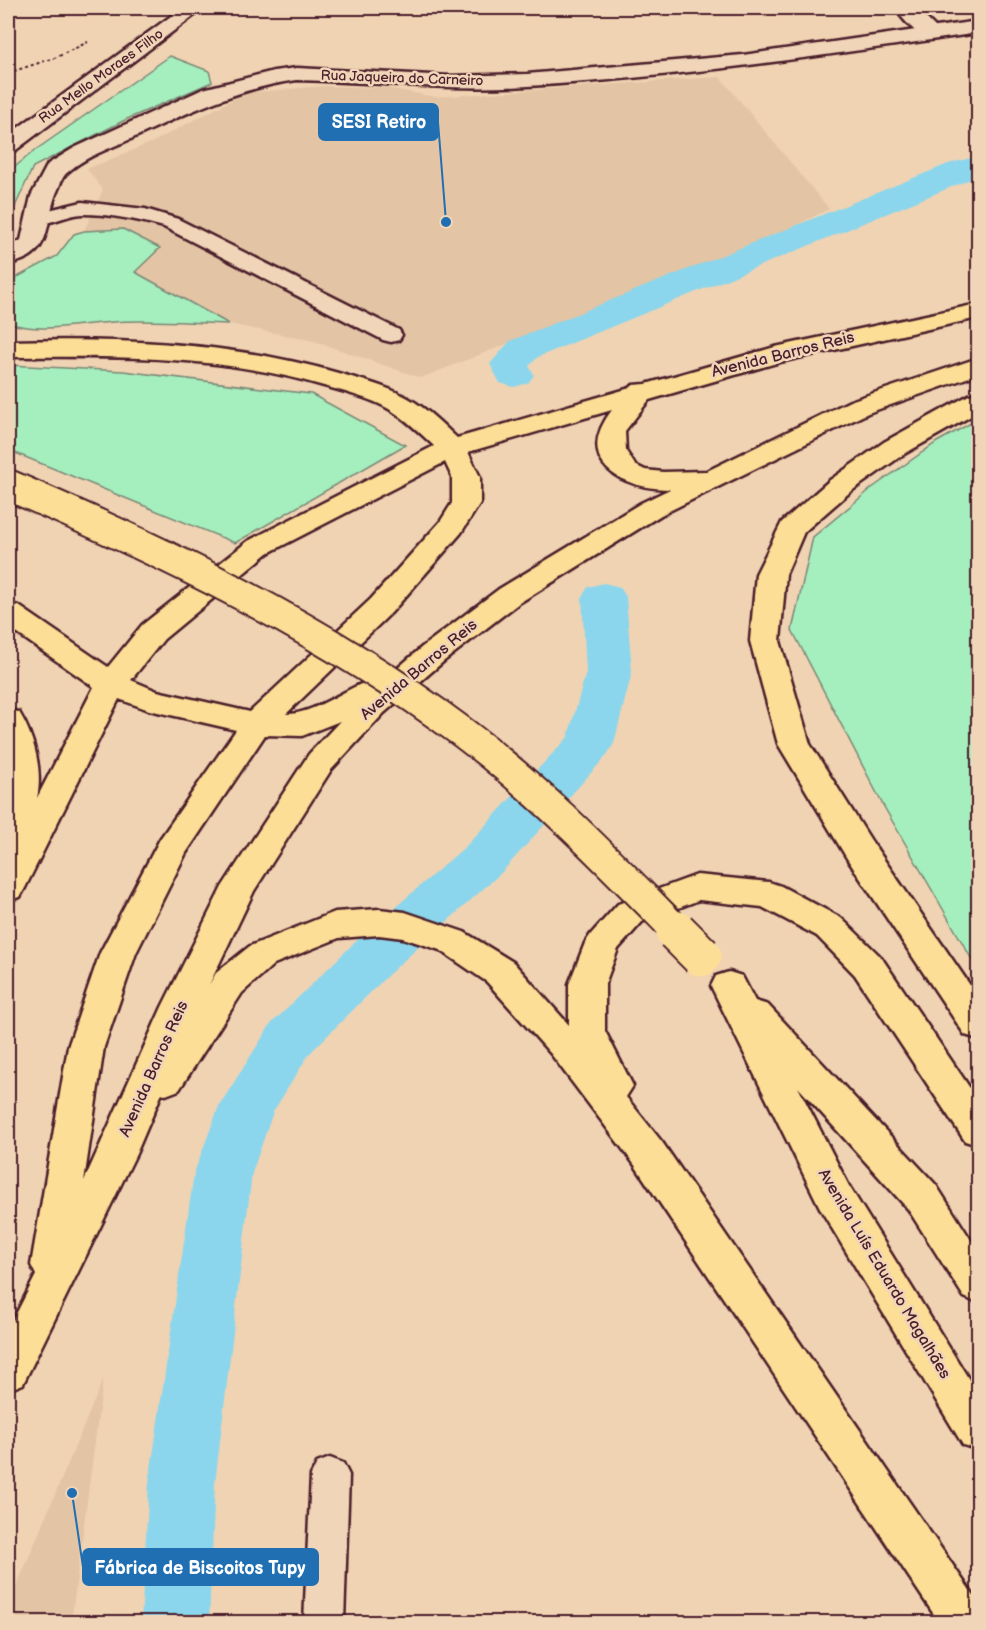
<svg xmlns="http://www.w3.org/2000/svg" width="986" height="1630" font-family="'Balsamiq Sans',sans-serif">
  <rect width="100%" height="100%" fill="#f0d3b3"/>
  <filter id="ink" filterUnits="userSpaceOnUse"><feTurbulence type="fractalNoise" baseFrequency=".0167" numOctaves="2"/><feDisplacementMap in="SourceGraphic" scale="12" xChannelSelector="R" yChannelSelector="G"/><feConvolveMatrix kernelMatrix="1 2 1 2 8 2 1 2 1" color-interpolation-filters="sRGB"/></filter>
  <g filter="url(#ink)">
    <g fill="#e3c4a4">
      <path d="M720,77l109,132 -67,33 -341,136 -107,-37 -85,-17 -94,-53 25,-24 -37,-18 -39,2 19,-41 -16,-21 66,-27 92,-49 79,-7 63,2 48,9z"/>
      <path d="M103,1380l-32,242h-63v-15z"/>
    </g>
    <g fill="#a5eebd" stroke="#788674" stroke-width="1.5">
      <path d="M170,56l39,15 3,11 -87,38 -92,47 -20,44 3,22 -8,9v-68l2,-3 24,-20z"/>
      <path d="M123,229l37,19 -25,24 94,52c-38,-1 -78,-5 -116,-2 -35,2 -71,12 -105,1v-41l49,-26 17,-22 10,-3z"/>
      <path d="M8,365l115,6 188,23 94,51 -170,98 -227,-93z"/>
      <path d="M978,419v551l-95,-165 -91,-175 21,-93 59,-49 65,-46z"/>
    </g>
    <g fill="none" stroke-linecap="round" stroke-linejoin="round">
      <g fill="#8bd6ec" fill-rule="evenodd">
        <path d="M978,156v20l-440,181 -9,9 5,9 -6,8 -14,4 -14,-4 -10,-19 20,-23 438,-177z"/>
        <path d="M604,583l16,4 6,10 6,75 -18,71 -7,12 -105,117 -112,101 -81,81 -36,58 -21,61 -37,310 -6,139h-68l8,-139 45,-310 25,-67 52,-82 81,-79 114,-99 102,-109 18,-65 -4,-75 6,-10z"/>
      </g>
      <defs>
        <g id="service">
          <path d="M82,202l63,7 33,10 221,111 3,5 -3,5 -8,2 -8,-2 -219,-113c-25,-7 -54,-13 -81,-13 -17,0 -34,13 -51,8l-3,-4 3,-4z"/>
          <path d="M330,1458l13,5 6,12 -5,147h-40l7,-147 6,-12z"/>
        </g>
        <path id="minor" d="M895,8h21l26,26 -3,4c-17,5 -35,-17 -44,-30z"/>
        <path id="tertiary" d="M978,21v12c-150,22 -299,44 -450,53 -77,5 -154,-4 -231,-6 -59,8 -110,33 -164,58 -22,10 -47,18 -65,34 -5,3 -7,10 -9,15 -17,35 -2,68 -51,77v-16l13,-8 10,-44 17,-32 26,-16 129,-59 71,-18 23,-3 153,8 77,-2 216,-19z"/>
        <path id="secondary" d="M182,8h22l-188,142 -8,2v-17z"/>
        <g id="primary">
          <path d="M978,304v14l-198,44 -131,38 -24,31 1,20 9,14 10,5 18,2 44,-1 143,-70 128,-43v16l-110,39 -207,102 -142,88 -75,58 -60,52 -53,57 -77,121 -45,94 7,-12 34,-27 85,-34 44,-3 26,3 59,20 49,30 56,63v-41l16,-41 6,-9 27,-30 79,-29 72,7 12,4 60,32 40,39 97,143v45l-13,-4 -110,-166 -38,-39 -55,-29 -63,-7 -57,22 -24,27 -13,35v47l28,55 -7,11 36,45 316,460v20h-39l-305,-458 -83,-110 -64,-72 -47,-32 -37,-12 -24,-3 -40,3 -65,26 -32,29 -63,97 -13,5 -4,-2 -26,61 -113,230 -15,6v-60l28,-55 -5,-10 37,-218 32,-94 60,-114 76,-109 -87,-20 -30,-11 -94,189 -5,9 -12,3v-190l11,2c15,24 24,58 18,86l57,-111 -86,-60v-23l11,2 89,61 34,-42 106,-84 186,-95c-14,-13 -29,-28 -45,-37 -19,-11 -44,-17 -65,-23 -103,-31 -209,-30 -316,-29v-16c111,-3 223,1 330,32 23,7 49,13 70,25 18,10 34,26 49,40l173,-50 3,-3 13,-1 129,-37zM612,410c-40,52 9,79 58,79l-29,14 -142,86 -77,58 -39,34c-23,-7 -63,34 -97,33l105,-101 70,-80 19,-30v-26l-12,-25zM445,462l7,15v26l-12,19 -69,77 -121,113 -93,-21 -26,-11 33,-41 104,-86zM340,721l-31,33 -87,133 -60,120 -78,174 20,-134 32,-94 50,-100 79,-118 37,1z"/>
          <path d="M978,393v19l-74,42 -54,38 -46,40 -18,42 -6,67 30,103 62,98 106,155v42l-13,-4 -117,-175 -70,-116 -28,-103 6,-67 26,-52 48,-42 54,-38 85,-47z"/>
          <path d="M729,972l13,4 13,25 13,4 168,180 42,66v52l-14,-6 -56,-88 -110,-122 51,99 129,208v56l-15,-5 -142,-235 -110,-224 5,-10z"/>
        </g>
      </defs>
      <use href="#service" stroke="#4a1f2b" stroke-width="5"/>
      <use href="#minor" stroke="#4a1f2b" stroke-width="5"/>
      <use href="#tertiary" stroke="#4a1f2b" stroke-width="5"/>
      <use href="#secondary" stroke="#4a1f2b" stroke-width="5"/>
      <use href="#primary" stroke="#4a1f2b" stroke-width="5"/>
      <path stroke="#4a1f2b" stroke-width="2" stroke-dasharray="3 3" stroke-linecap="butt" d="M8,73l49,-16 31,-15"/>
      <use href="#service" fill="#f1d5b8" fill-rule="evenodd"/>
      <use href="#minor" fill="#f1d5b8" fill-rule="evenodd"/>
      <use href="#tertiary" fill="#f1d5b8" fill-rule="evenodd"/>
      <use href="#secondary" fill="#f1d5b8" fill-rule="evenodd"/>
      <use href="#primary" fill="#fdde96" fill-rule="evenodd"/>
      <defs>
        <path id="primary-bridge-far1" d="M8,485c159,68 315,143 454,247 79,59 147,130 216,200"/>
        <path id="primary-bridge" d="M676,931l25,25"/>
      </defs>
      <use href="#primary-bridge-far1" stroke="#4a1f2b" stroke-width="34" stroke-linecap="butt"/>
      <use href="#primary-bridge" stroke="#4a1f2b" stroke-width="44" stroke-linecap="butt"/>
      <use href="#primary-bridge-far1" stroke="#fdde96" stroke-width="30"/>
      <use href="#primary-bridge" stroke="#fdde96" stroke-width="40"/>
    </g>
  </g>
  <g text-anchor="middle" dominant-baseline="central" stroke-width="5" stroke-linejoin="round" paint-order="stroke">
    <g font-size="14" fill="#4a1f2b" stroke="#f1d5b8">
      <text transform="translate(101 76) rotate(-36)">Rua Mello Moraes Filho</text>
      <text transform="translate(402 78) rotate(2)">Rua Jaqueira do Carneiro</text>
    </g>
    <g font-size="16" fill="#4a1f2b" stroke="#f1d5b8">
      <text transform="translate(783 355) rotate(-14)">Avenida Barros Reis</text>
      <text transform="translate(419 670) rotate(-40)">Avenida Barros Reis</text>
      <text transform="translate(154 1069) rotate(-66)">Avenida Barros Reis</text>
      <text transform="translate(884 1274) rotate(59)">Avenida Luís Eduardo Magalhães</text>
    </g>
  </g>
  <path fill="none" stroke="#1f6fb2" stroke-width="2" d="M446 222L438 122M72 1493L83 1567"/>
  <g fill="#1f6fb2" stroke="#f1d5b8" stroke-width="2">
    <circle cx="446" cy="222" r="6"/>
    <circle cx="72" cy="1493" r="6"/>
  </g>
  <g fill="#1f6fb2" stroke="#1f6fb2" stroke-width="2">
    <rect x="319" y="104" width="119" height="36" rx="6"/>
    <rect x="83" y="1549" width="235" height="36" rx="6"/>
  </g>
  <g font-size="18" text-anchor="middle" font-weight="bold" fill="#fff">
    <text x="379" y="128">SESI Retiro</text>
    <text x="200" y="1574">Fábrica de Biscoitos Tupy</text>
  </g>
  <rect width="986" height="1630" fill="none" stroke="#f1d5b8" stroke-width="30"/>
  <rect x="15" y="15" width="956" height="1600" fill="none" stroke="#4a1f2b" stroke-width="2" filter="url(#ink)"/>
</svg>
